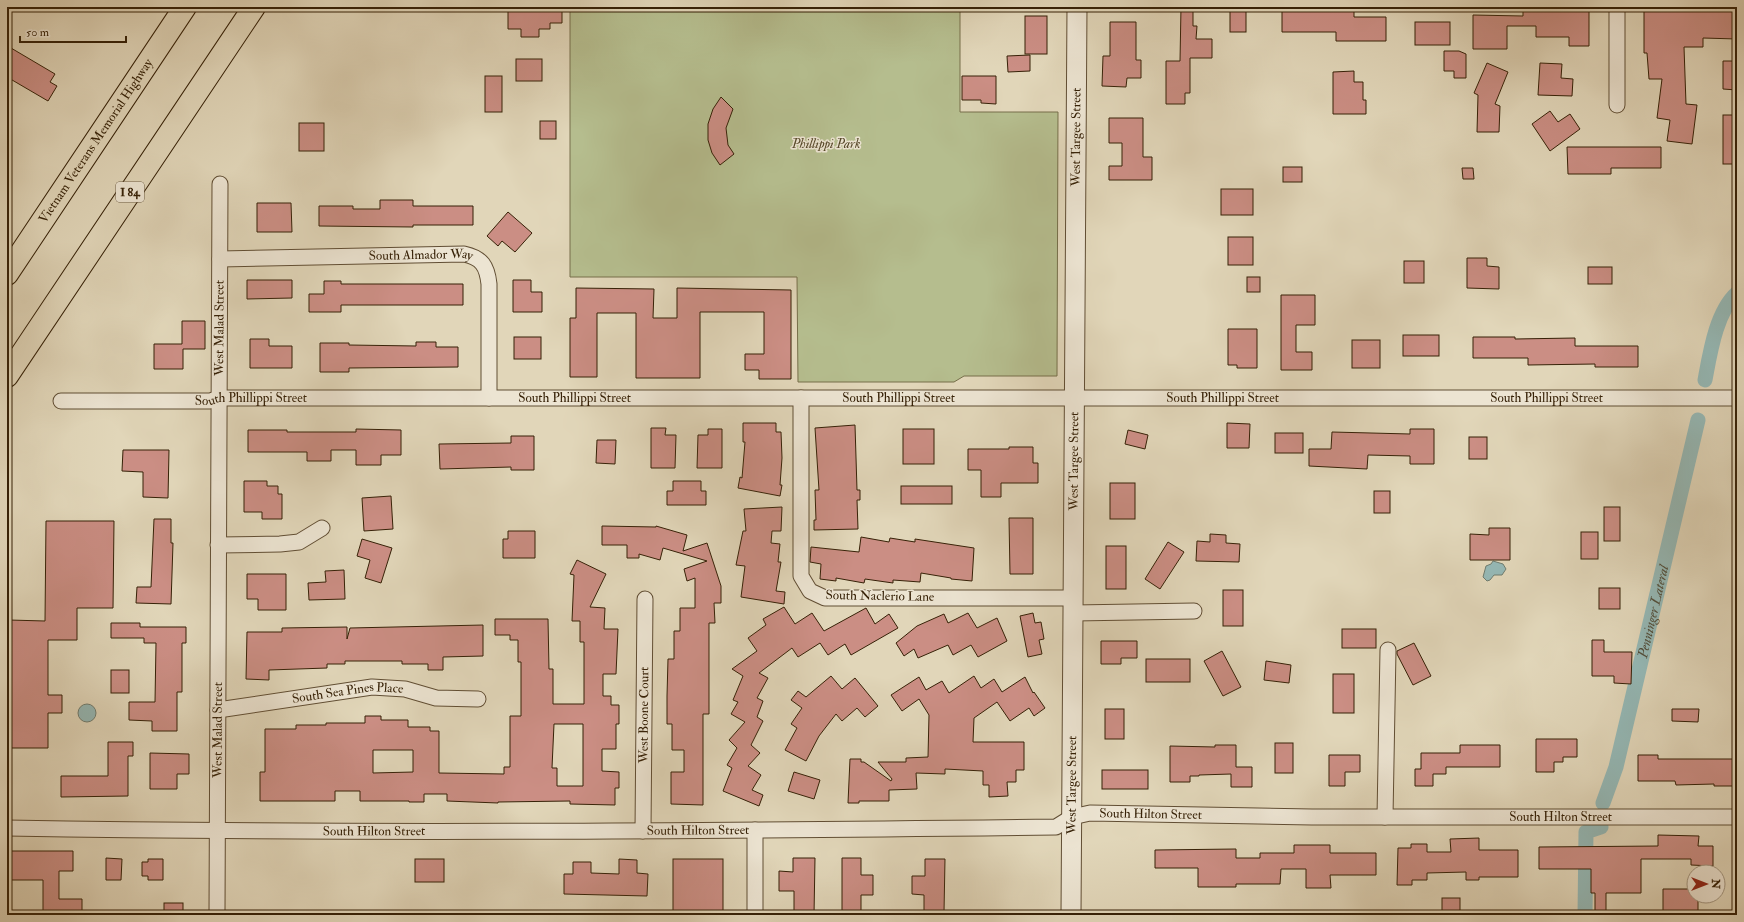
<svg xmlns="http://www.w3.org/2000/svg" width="1744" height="922" font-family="'IM FELL Double Pica',serif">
  <rect width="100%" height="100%" fill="#e1d6b9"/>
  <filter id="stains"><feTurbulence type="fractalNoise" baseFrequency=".005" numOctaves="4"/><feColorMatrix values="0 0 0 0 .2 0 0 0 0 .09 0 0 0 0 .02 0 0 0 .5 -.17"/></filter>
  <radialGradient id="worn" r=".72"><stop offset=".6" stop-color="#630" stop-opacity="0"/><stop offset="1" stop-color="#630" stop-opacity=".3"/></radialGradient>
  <path fill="#b5bd8e" stroke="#766f4a" d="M570,7h390v105h98l-1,264h-93l-10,6h-156l-1,-105h-227z"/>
  <g fill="#95b8b5" stroke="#6f7c6f">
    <path d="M1493,561l10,3 3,5 -4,6h-8l-4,5 -3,1 -4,-4 3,-11 5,-2z"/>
    <circle cx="87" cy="713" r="9"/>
  </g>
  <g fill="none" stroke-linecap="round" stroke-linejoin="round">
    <g stroke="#95b8b5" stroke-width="15">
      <path d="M1705,380c5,-27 11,-68 32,-87"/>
      <path id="s1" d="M1603,803l13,-36 82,-347"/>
      <path d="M1585,915l1,-83 15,-5"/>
    </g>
  </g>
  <g fill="#cb8e84" stroke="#362107" fill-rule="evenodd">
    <path d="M508,7h54v16h-12v6h-11v8h-18v-8h-13z"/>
    <path d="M1181,7h12v19h4l-1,13h16v19h-22v35h-5v11h-19v-43h14z"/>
    <rect x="1230" y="7" width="16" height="25"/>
    <path d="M1523,7h66v39h-20v-9h-33v-11h-29v23h-34v-34l50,1z"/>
    <path d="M1682,7h55v32l-34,-1v9h-19l2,57 11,1 -5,39 -25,-3 3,-21 -13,-2 5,-39h-13l-2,-26h-3v-45h38z"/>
    <path d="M1336,9h18v8h32v24h-50v-9h-54v-22z"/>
    <rect x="1025" y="16" width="22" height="38"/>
    <path d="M1110,22h26v38h5v18h-14l-1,9 -24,-1 1,-30h7z"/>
    <rect x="1415" y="22" width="35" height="23"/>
    <path d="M11,48l44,26 -5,8 7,4 -9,15 -41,-24v-22z"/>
    <path d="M1444,51h15l7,3v24h-12v-7h-10z"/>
    <path d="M1030,55v16l-22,1 -1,-16z"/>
    <rect x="516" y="59" width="26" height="22"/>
    <path d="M1723,61h14v29l-14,-1z"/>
    <path d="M1487,63l21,9 -13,32 5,2 -1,26h-22l1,-37 -4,-2z"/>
    <path d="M1540,63l22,1 -1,14 12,1 -1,17 -34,-1z"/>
    <path d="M1354,71v11h9v18h3v14h-33v-42z"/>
    <rect x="485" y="76" width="17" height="36"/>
    <path d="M962,76h34v28l-15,-1v-3h-19z"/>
    <path d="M721,97l12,12 -7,19 2,17 6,9 -14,11 -8,-12 -4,-13v-16l5,-15z"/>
    <path d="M1550,111l8,11 12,-8 10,15 -30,22 -18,-27z"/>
    <rect x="1723" y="115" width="14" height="49"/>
    <path d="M1109,118h34v39h9v23h-43v-14h13v-23h-13z"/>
    <rect x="540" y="121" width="16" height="18"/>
    <rect x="299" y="123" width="25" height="28"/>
    <path d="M1567,147h94v21h-50v6h-43z"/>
    <rect x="1283" y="167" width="19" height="15"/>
    <path d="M1462,168h11l1,11h-11z"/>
    <rect x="1221" y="189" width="32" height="26"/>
    <path d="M380,200h33v6h60v19h-60v2l-94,-1v-20h34v3h27z"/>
    <path d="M257,203h34l1,29h-35z"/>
    <path d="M508,212l24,21 -17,19 -13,-11 -4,5 -11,-10z"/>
    <rect x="1228" y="237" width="25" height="28"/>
    <path d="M1467,258h20v8l12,1v22l-32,-1z"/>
    <rect x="1404" y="261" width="20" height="22"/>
    <rect x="1588" y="267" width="24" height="17"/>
    <rect x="1247" y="277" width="13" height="15"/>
    <path d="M247,280h45v18l-45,1z"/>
    <path d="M513,280h18v12h11v20h-29z"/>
    <path d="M324,281h17v3h122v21h-122v7h-32v-18h15z"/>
    <path d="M576,288l78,1 -1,29h24v-30l114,2v89h-32v-9h-14v-16h19v-42h-64v66h-64v-65h-39v64h-27v-59h6z"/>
    <path d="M1281,295h34v30h-19v27h16v18h-31z"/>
    <path d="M182,321h23v28h-22v20h-29v-25h28z"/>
    <path d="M1228,329h29v39h-20v-3h-9z"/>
    <rect x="1403" y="335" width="36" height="21"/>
    <rect x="514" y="337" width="27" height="22"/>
    <path d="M1473,337h42v2l60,-1v8h63v21h-43v-3l-67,1v-7h-55z"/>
    <path d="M250,339h19v7h23v22h-42z"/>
    <rect x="1352" y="340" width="28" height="28"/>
    <path d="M416,342h20v5h22v20l-109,1v4h-29v-29h29v2l67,1z"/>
    <path d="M743,423h33v9h5l1,26 -2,27h2l-2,11 -42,-8 2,-11 2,1 3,-36h-2z"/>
    <path d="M1227,423l23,1 -1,24h-22z"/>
    <path d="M855,425l2,65h3v10h-3l1,29 -44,1v-10h2l-1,-30h4l-4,-62z"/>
    <path d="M651,428h15l-1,7h11l-1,33h-24z"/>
    <path d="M356,429l45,1v25h-20v10h-25v-15h-25v11h-24v-9h-59v-22h39v2h69z"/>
    <path d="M708,429h14v39h-25l1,-33h10z"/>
    <rect x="903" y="429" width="31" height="35"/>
    <path d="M1410,429h24v35h-24v-8l-42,-1 -1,14 -58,-3v-17h22l1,-17 78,2z"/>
    <path d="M1128,430l20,5 -3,14 -20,-5z"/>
    <rect x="1275" y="433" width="28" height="20"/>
    <path d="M511,436h23v34h-23v-3l-71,2 -1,-25 72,-1z"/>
    <rect x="1469" y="437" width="18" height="22"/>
    <path d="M597,440h19l-1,24 -19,-1z"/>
    <path d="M1009,447h24v16h5v20h-37v14h-20v-27h-13v-21h41z"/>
    <path d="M123,450h46l-1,48 -25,-1v-25l-21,-1z"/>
    <path d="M244,481h23v5h11v8h4v25h-20v-7h-18z"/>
    <path d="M673,481h28v10h5v14h-39v-14h6z"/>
    <rect x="1110" y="483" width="25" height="36"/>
    <rect x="901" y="486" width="51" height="18"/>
    <rect x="1374" y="491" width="16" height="22"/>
    <path d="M391,496l2,33 -29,2 -2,-33z"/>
    <path d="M782,507l-1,24h-9l-1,12 9,1 -2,18h3l-5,29 9,1 -1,12 -43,-7 4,-31 -9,-1 7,-34h3l-2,-22z"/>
    <rect x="1604" y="507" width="16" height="34"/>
    <path d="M1009,518h24v56h-23z"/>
    <path d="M154,519h17v24h2l-2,61 -35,-1 1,-16h14z"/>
    <path d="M46,521h68l-1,87h-36v32h-29v55h14v18h-14v35h-40l1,-128 36,1z"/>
    <path d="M602,526l54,1v-1l31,9 -4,16 24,-8 14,43v17h-7l1,20h-6v91h-6v91l-32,-1v-32h13v-22h-12v-26h-5v-28l1,-37h6v-28h6v-23h15v-30l-8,3 -3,-12 23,-8 -44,-13 -3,12 -21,-6v4h-12v-13h-25z"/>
    <path d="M1489,528h21v32h-40v-26l19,1z"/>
    <path d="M508,531h27v27h-32v-19h5z"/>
    <rect x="1581" y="532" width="17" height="27"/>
    <path d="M1210,534l16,1v8l14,1 -1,18 -43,-1 1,-20 13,1z"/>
    <path d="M861,537l28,5 1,-4 25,4v-3l59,9 -2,33 -21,-2v-1l-30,-5 -1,9 -27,-2v3l-28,-4 -1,4 -28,-5v3l-16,-2 1,-15 -11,-2 1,-15 48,5z"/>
    <path d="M362,539l30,9 -11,35 -16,-5 5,-18 -13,-4z"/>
    <path d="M1168,542l16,10 -24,37 -15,-10z"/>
    <rect x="1106" y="546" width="20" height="43"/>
    <path d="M577,560l29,14 -16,33 15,1 -1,21h14l-2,45h-13v22h8v9h8v19h-3v25h-14v22l17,1v16h-4v17l-45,-1v-3l-72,1v1l-51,-2v-7h-23v8h-15v-1h-49v-10h-25v10h-75v-29h5v-43h31v-4h30v-2h39v-7h16v4h27v7h22v4h9v42l65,1v-7h6v-51h11v-54h-3v-22h-8v-5h-15v-16h53l1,50h4v35h31v-62h-4v-21h-8l2,-46 -4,-1zM554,724h29v62h-26v-18h-5zM373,750h40v22l-40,1z"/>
    <path d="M344,570l1,29 -36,1 -1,-17 18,-1 -1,-11z"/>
    <path d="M247,574h39v36h-28v-11h-11z"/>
    <rect x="1599" y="588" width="21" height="21"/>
    <rect x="1223" y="590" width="20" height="36"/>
    <path d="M784,607l11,17 17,-11 12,18 42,-23 9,16 14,-10 9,14 -47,27 -6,-11 -17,11 -8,-12 -22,14 -6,-9 -33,25 9,5 -11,20 6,3 -6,16 6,4 -12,24 9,8 -12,13 13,9 -9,15 11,5 -4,11 -36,-15 9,-23 -5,-3 10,-17 -8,-8 16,-18 -14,-8 7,-12 -5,-2 10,-24 -11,-7 25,-18 -9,-13 18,-13 -3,-6z"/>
    <path d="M968,613l9,15 20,-10 10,23 -29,16 -7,-12 -18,10 -5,-10 -30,13 -4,-9 -10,7 -8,-13 21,-17 27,-12 4,9z"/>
    <path d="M1033,613l2,10 6,-1 3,17 -5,1 3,14 -14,3 -8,-41z"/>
    <path d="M111,623h29v4h46v16h-4v49h-5v39h-25v-10l-23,-1v-18h26l1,-59h-12v-5h-33z"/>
    <path d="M483,625v31l-40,1v13h-15v-6h-26v-3h-57v3h-18v4l-58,2v10l-23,-1 1,-47h35v-4l65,-1v12l3,-11z"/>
    <rect x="1342" y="629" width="34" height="19"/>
    <path d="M1592,640h12v12h28l-1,32 -17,-1v-7h-22z"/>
    <path d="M1101,641h36v17h-16v6h-20z"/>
    <path d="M1414,643l17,33 -18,9 -16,-31v-3z"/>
    <path d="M1222,651l19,36 -18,9 -19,-35z"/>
    <rect x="1146" y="659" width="44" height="23"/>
    <path d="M1266,661l25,4 -2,18 -25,-3z"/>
    <rect x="111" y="670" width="18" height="23"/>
    <rect x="1333" y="674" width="21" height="39"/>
    <path d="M831,676l11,13 13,-11 23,28 -13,11 -8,-9 -15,13 -6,-7 -17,22 -13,25 -21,-11 12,-22 -6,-4 11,-16 -11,-8 7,-9 8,6z"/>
    <path d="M974,676l7,12 13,-9 8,13 23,-15 8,16 1,-1 11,16 -11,8 -5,-8 -19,13 -13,-19 -23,16 -1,24h51v28h-8v12h-9l1,14 -19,1v-12h-6v-14l-38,-2v5l-29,-1 1,16 -28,1v11h-30v2h-11l2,-44h11v3h3l27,19 1,-2 -14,-17h28v-4l22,-1 1,-42 -10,-16 -17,12 -11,-16 28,-18 7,13 16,-9 7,12z"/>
    <rect x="1105" y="709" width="19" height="30"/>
    <path d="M1672,709h27l-1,13 -26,-1z"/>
    <path d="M1536,739h41v18h-14v5h-9v10h-18z"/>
    <path d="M108,742h25v14h-5v40l-67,1v-21h47z"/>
    <rect x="1275" y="743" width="18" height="30"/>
    <path d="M1215,745h21v22h16v20h-21v-13l-32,1v1h-9v6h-20v-36l45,1z"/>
    <path d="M1460,745h40v22h-54v7h-13v12h-18v-17h6v-16h39z"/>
    <path d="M150,753l39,1v20h-12v15h-27z"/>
    <path d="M1329,755h31v17h-15v14h-16z"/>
    <path d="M1638,755h20v4h77l2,27h-23v-2l-38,1 -1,-4h-37z"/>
    <rect x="1102" y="770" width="46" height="19"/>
    <path d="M794,772l26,8 -6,19 -26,-8z"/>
    <path d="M1658,835l41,1 -1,10h15v20l-22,-1v-6h-50v34h-35v22h-11v-22h-4v-24h-52v-22l119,-1z"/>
    <path d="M1479,838v12h39v27h-39v3h-13v-8l-39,1v7h-15v5h-15l1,-37h13v-4h16v8h24l-1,-13z"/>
    <path d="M1294,845h36v8h46v22h-46l1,13h-25v-19h-25l-1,15h-44v3h-38v-19h-43v-18l81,-1v9h24v-5h34z"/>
    <path d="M7,851h66v20h-14v28h23v16h-39v-35h-36z"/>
    <path d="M106,858l16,1 -1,21h-15z"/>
    <path d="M793,858h22l-1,57h-20v-24h-15v-20l14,1z"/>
    <path d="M842,858h19v17h12v20h-12v17l-19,-1z"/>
    <path d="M148,859h15v21h-15v-4h-6v-14h6z"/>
    <rect x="415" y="859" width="29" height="23"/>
    <path d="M619,859l18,1v13l11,1 -1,22 -83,-2v-20h9v-12h18v11l28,1z"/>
    <rect x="673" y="859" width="50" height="56"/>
    <path d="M925,859h20l-1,53h-20v-17l-12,-1v-18h13z"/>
    <path d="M1663,889h31v7h4v19h-35z"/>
    <rect x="1442" y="898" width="18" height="16"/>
    <rect x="164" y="903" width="19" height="12"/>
  </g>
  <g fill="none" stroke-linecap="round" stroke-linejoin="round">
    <defs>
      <g id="minor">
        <path d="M1617,105v-98"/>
        <path id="s2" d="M220,259l244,-5c18,4 23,12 25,30v114"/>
        <path d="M801,398v178l9,15 15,7h249"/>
        <path id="s3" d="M61,401h149l9,-3h1518"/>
        <path d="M218,545l62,-1 19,-2 23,-14"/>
        <path d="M1074,613l120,-2"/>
        <path id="s4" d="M218,710l154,-23 33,2 31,9 42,1"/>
        <path d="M1385,817l3,-167"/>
        <path id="s5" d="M7,828c350,6 699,3 1049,-1l16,-10 18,-4 222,4h425"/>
        <path d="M755,830v85"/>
        <path id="s6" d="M643,831l2,-232"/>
        <path id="s7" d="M217,915l3,-731"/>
      </g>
      <g id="tertiary">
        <path id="s8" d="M1071,915l6,-908"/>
      </g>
      <g id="motorway">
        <path id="s9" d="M7,274l178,-267"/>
        <path d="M7,376l247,-369"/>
      </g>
    </defs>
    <use href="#minor" stroke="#614e34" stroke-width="17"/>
    <use href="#tertiary" stroke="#614e34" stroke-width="21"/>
    <use href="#motorway" stroke="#362107" stroke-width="24"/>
    <use href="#minor" stroke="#ece4d2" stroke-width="15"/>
    <use href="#tertiary" stroke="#ece4d2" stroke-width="19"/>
    <use href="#motorway" stroke="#e1d6b9" stroke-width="22"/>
  </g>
  <g text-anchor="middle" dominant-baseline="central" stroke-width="3" stroke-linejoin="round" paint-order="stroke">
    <rect fill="#ece4d2" stroke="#6d5c44" stroke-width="1" x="116" y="182" width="28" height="20" rx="3"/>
    <g font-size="12" font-weight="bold" fill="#362107">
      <text x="130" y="192">I 84</text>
    </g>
    <g font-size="13" fill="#362107" stroke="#ece4d2">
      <text stroke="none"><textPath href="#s8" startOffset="778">West Targee Street</textPath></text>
      <text stroke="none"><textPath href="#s9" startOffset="160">Vietnam Veterans Memorial Highway</textPath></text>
      <text stroke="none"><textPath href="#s2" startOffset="201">South Almador Way</textPath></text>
      <text stroke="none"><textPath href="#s7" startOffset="587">West Malad Street</textPath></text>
      <text stroke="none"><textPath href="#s3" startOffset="514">South Phillippi Street</textPath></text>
      <text stroke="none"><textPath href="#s3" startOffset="838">South Phillippi Street</textPath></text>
      <text stroke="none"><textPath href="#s3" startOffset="1162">South Phillippi Street</textPath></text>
      <text stroke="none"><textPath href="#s3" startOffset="1486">South Phillippi Street</textPath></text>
      <text stroke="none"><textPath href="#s3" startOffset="190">South Phillippi Street</textPath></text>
      <text stroke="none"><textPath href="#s8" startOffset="454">West Targee Street</textPath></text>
      <text transform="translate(880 596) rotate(1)">South Naclerio Lane</text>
      <text stroke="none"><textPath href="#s4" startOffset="131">South Sea Pines Place</textPath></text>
      <text stroke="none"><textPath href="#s6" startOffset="116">West Boone Court</textPath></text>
      <text stroke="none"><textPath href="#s7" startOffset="185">West Malad Street</textPath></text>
      <text stroke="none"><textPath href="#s8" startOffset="130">West Targee Street</textPath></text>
      <text stroke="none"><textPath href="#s5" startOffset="1147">South Hilton Street</textPath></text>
      <text stroke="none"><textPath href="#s5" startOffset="1557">South Hilton Street</textPath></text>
      <text stroke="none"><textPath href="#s5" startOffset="367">South Hilton Street</textPath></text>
      <text stroke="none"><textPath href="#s5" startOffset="691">South Hilton Street</textPath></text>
    </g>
    <g font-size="13" font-style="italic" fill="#564829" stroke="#ece4d2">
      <text x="826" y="144">Phillippi Park</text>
    </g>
    <g font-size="14" font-style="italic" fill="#524e3b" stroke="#ece4d2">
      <text stroke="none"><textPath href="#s1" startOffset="198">Penninger Lateral</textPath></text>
    </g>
  </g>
  <rect width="1744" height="922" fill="none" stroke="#e1d6b9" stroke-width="24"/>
  <rect x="8" y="8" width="1728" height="906" fill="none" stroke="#362107" stroke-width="2"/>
  <rect x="12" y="12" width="1720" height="898" fill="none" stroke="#362107"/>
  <g transform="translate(1706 884) rotate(90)"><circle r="19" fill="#ece4d2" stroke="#a39681"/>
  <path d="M0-3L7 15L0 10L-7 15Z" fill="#8f2418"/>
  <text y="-6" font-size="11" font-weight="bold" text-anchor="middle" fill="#362107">N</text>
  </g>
  <path d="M20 36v6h106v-6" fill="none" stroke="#362107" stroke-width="2"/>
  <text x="26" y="36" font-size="12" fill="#362107" stroke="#ece4d2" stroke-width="3" paint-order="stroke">50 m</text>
  <rect width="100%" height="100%" filter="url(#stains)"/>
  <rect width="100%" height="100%" fill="url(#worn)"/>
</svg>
